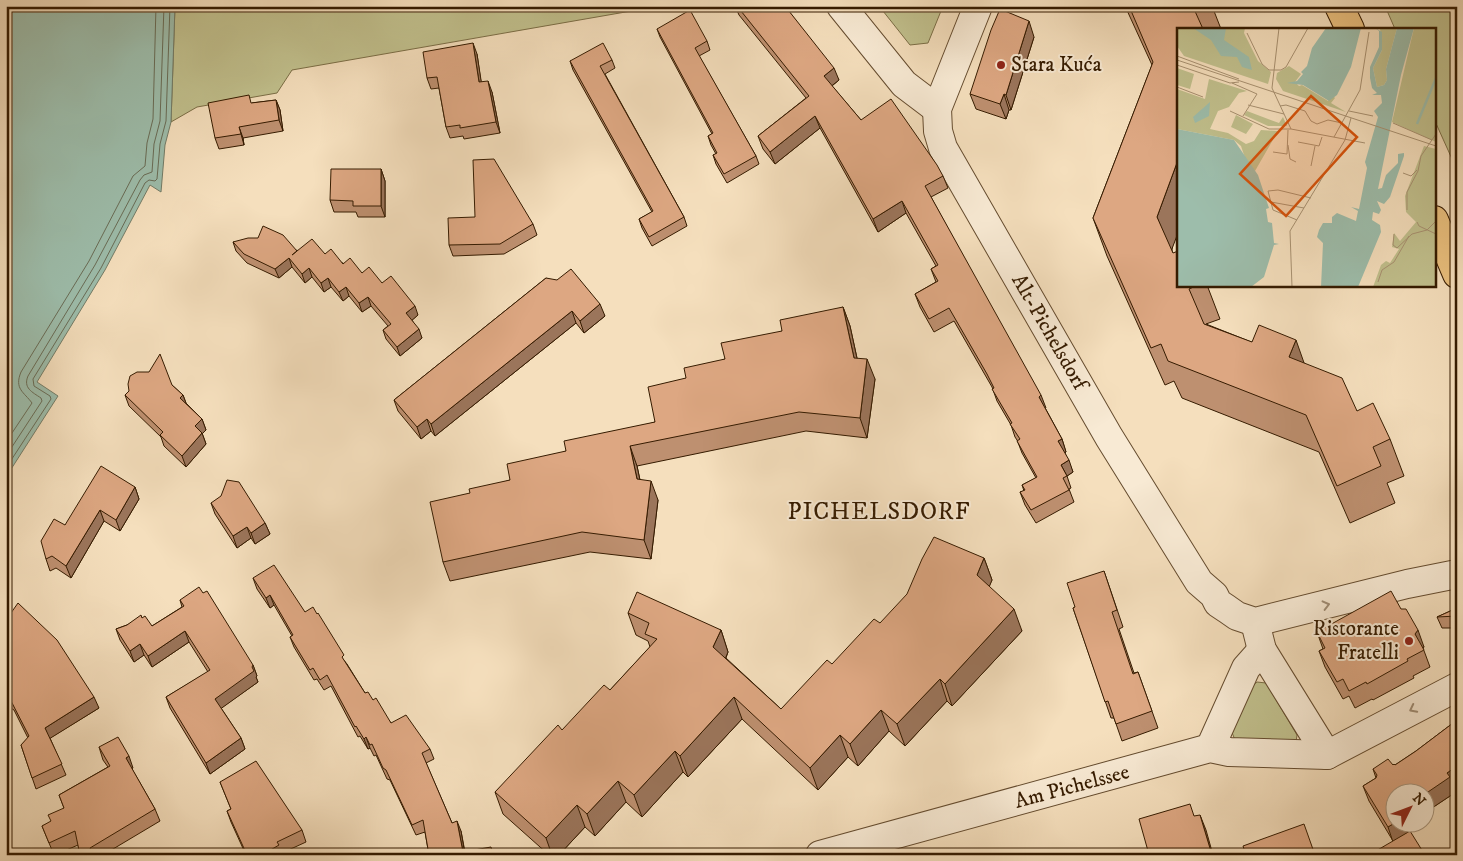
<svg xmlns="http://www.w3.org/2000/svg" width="1463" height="861" font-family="'IM FELL DW Pica',serif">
  <rect width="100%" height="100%" fill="#f5dfbd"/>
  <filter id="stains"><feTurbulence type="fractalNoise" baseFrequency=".004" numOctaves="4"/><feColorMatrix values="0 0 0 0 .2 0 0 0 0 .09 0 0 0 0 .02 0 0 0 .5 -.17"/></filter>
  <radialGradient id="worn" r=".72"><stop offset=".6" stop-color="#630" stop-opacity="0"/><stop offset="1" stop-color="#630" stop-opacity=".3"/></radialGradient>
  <g fill="#c1c08d" stroke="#7b6e46">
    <path d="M175,6h485l-368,64 -15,23 -80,14 -26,15z"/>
    <path d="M879,6h64l-15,37 -18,2z"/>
    <path d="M1385,6h72v164l-23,-51v-90h-39z"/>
    <path d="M1257,682l9,1 31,52 -1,7 -59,3 -6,-15 20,-43z"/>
  </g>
  <path fill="#9dbdab" stroke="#737c67" d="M6,6h169l-4,116 -6,23 -4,47 -11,-7 -45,85 -68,112 21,14 -52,81z"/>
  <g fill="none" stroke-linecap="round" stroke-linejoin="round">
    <g stroke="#696c56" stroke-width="1">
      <path d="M6,442l26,-39c-8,-11 -18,-14 -11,-31l68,-111 44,-85 12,-10 2,-23 6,-24 3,-113"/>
      <path d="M6,456l36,-55 -1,-3c-9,-6 -18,-10 -13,-22l67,-111 45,-85 4,-5 8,-3 2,-28 6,-23 4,-115"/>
      <path d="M6,468l45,-69 -1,-3 -16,-10 -1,-7 68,-111 44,-85 4,-3 6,1 2,-2 3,-35 6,-23 4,-115"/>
    </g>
    <defs>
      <g id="minor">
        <path d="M841,6l63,78 33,25"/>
        <path d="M978,6l-41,103 1,22 5,17 166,289 90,145 15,13 4,8 9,6 10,7 18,6 152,-38 50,-10"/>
        <path d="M1255,622l7,28 65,105"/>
        <path d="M1210,748l36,-80 16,-18"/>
        <path d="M820,855l390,-107 19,4 98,3 130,-68"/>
      </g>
      <g id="major">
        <path d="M1339,6l11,23"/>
        <path d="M1434,220l23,54"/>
      </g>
    </defs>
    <use href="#minor" stroke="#654c2f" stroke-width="30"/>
    <use href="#major" stroke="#351b00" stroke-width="30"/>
    <use href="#minor" stroke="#f8ead4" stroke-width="28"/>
    <use href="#major" stroke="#eac07e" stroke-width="28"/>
  </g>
  <g fill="#be9070" stroke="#351b00">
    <path d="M735,6h50l54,74 -7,6 29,34 82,56 5,12 -17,9 131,242 4,13 -1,1 8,19 -6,4 4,12 -2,1 5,13 -38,21 -11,-18 -5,-13 4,-1 -2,-6 14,-7 -14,-25 -5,-13 -2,-3 -4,-12 -14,-24 -5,-14 -38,-66 -20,11 -14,-25 -5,-13 21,-12 -5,-13 5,-3 -30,-53 -28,19 -58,-104 -45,36 -12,-15 -5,-13 48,-38 -67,-83z"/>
    <path d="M1125,6h87l9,23h-43l-6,221 6,35h29l13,34 -14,5 98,39 53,48 33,28 14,37 -17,7 8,20 -45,20 -31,-71 -137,-54 -8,-17 -9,4 -58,-129 -14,-38 59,-153z"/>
    <path d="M657,29l50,12 3,9 -11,6 57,100 3,8 -32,19 -11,-19 -3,-9 3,-1 -5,-9 -3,-9 4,-2 -52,-97z"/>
    <path d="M1034,37l-23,73h-2l-3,9 -30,-10 -6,-15z"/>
    <path d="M477,54l4,28 11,10 8,41 -36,6 -1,-3 -13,2 -4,-11 -7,-39 -8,1 -4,-11z"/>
    <path d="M612,60l3,8 -10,6 79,143 3,9 -35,20 -10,-18 -3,-9 13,-7 -79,-142 -3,-9z"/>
    <path d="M276,100l4,10 3,21 -40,7 1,7 -25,4 -4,-11 37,-35z"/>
    <path d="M381,169l4,12v36h-27l-2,-5h-22l-4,-12z"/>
    <path d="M533,224l4,11 -33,19 -51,2 -4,-11z"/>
    <path d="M233,242l92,12 57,29 36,32 -6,5 10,18 -22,18 -14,-17 -3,-9 5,-4 -17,-20 -9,6 -13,-16 -6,5 -12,-14 -7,5 -12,-15 -7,6 -13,-16 -13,11 -32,-15 -11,-12z"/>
    <path d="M546,278l59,38 -21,17 -8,-10 -141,113 -4,-5 -10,8 -23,-28 -4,-11z"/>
    <path d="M843,307l7,19 7,32 18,21 -8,59 -61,-7 -169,35 3,14 18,20 -7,59 -61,-7 -140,29 -7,-19 27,-69 40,-13 56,-29 89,-29 31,-44 96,-47z"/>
    <path d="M172,385l11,10 3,8 16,16 4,11 -4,3 4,11 -20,23 -22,-21 -3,-9 -32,-31 -4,-11z"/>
    <path d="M135,487l4,12 -19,32 -16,-10 -33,57 -15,-10 -6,3 -4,-12 19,-34z"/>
    <path d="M211,503l54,20 5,11 -15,10 -4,-6 -14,10 -22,-34z"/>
    <path d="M984,558l8,22 -3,6 33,45 -70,75 -5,-5 -42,45 -16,-15 -31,35 -10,-9 -30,33 -76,-71 -54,58 -5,-5 -41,45 -16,-15 -31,34 -10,-9 -26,28h-10l-46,-41 -8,-22 67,-62 48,-40 40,-43 -2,-6 -12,-6 -8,-22 93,17 7,22 -2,6 55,51 99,-86z"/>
    <path d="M1104,571l19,56 -4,2 15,44 4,-1 20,56 -36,13 -8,-23h-3l-38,-110 2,-1z"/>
    <path d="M253,578l52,34 42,52 18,29 8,7 18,23 39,26 4,10 -8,4 26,60 9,8 4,21 29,3h-65l-4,-23 -9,3 -26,-55 -3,-1 -11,-24 -2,1 -4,-8 -2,1 -8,-13 -2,1 -27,-51 -7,4 -7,-11 -3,1 -20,-33 -4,-10 2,-1 -18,-31 -4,3 -13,-19z"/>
    <path d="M180,600l73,65 4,11 -1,1 2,5 -37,26 20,30 4,11 -35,25 -40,-66 -4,-11 42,-25 -19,-30 -37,25 -8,-12 -10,7 -14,-22 -4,-11 11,-4 15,-7 10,8 30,-19z"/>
    <path d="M1457,608v20h-15l-5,-11z"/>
    <path d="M1401,609l23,38 -1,1 7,19 -17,9 1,2 -41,22 -1,-1 -17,9 -6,-12 -6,3 -18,-32 -6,-16 4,-2 -6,-17z"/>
    <path d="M6,620l93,88 -49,30 16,37 -30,14 -15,-44 7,-7 -14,-28 -8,-5z"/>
    <path d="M1457,720v65l-3,2 2,5 -30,20v-18l-8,33 -25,14 -24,-40 -6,-15 13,-8 -3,-9 22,-4 21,-14z"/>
    <path d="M99,747l34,21 -1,1 23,40 5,12 -57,34h-23l-2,-10 -23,10h-1l-12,-29 9,-4 13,-14 -5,-13 49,-28 -5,-7z"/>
    <path d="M220,782l82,48 4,12 -24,11v2h-36l-15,-33 -4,-11 4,-2z"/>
  </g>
  <g fill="#9b755b" stroke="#351b00">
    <path d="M1029,21l5,16 -23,73 -5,-15z"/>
    <path d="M473,43l4,11 6,39 -4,-11z"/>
    <path d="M834,68l5,12 -10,8 -5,-12z"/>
    <path d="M488,81l4,11 8,41 -4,-11z"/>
    <path d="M1004,94l5,16 -3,9 -6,-15z"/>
    <path d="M276,100l4,10 3,21 -4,-11z"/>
    <path d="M815,116l5,12 -45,36 -5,-12z"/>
    <path d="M239,127l4,11 1,7 -3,-11z"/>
    <path d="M1178,160v73l-8,21 -13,-37z"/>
    <path d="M381,169l4,12v36l-4,-11z"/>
    <path d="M902,201l4,12 -28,19 -5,-13z"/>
    <path d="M289,258l3,9 -13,11 -4,-9z"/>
    <path d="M309,268l3,9 -7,6 -3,-9z"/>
    <path d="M328,278l3,9 -7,5 -3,-9z"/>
    <path d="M346,287l3,9 -6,5 -4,-9z"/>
    <path d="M368,297l3,9 -9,6 -3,-9z"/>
    <path d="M600,304l5,12 -21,17 -4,-12z"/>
    <path d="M415,306l3,9 -8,7 -4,-9z"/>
    <path d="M843,307l7,19 11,51 -7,-19z"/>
    <path d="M572,311l4,12 -141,113 -4,-12z"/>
    <path d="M419,329l3,9 -22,18 -3,-9z"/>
    <path d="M1296,340l13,37 -20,-20z"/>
    <path d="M867,359l8,20 -8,59 -7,-20z"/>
    <path d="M183,395l4,11 -7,-8z"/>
    <path d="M1041,395l5,13 -2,2 -5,-13z"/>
    <path d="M202,419l4,11 -7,7 -4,-11z"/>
    <path d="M427,419l4,12 -10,8 -4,-12z"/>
    <path d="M202,433l4,11 -20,23 -4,-11z"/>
    <path d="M1062,439l4,13 -3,2 -5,-13z"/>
    <path d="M630,446l7,20 7,33 -7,-20z"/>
    <path d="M1069,460l4,12 -6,4 -6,-11z"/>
    <path d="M651,481l7,19 -7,59 -7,-19z"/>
    <path d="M135,487l4,12 -19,32 -4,-11z"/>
    <path d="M100,510l4,11 -33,57 -5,-12z"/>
    <path d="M265,523l5,11 -15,10 -4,-11z"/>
    <path d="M247,527l4,11 -14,10 -4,-12z"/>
    <path d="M984,558l8,22 -7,17 -8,-22z"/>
    <path d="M270,595l4,10 -4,3 -4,-10z"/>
    <path d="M1014,609l8,22 -70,75 -7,-22z"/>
    <path d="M721,630l7,22 -7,17 -8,-22z"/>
    <path d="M1418,630l6,17 -3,4 -6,-17z"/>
    <path d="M185,631l4,11 -37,25 -4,-11z"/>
    <path d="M140,644l4,11 -10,7 -4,-11z"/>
    <path d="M253,665l4,11 -1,1 2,5 -39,28 -4,-11z"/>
    <path d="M940,679l7,22 -42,45 -8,-22z"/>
    <path d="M94,697l5,11 -50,31 -4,-11z"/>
    <path d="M734,697l8,22 -54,58 -8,-21z"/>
    <path d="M881,710l8,21 -31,35 -8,-22z"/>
    <path d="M840,735l8,22 -30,33 -8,-22z"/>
    <path d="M366,737l4,11 -2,1 -4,-10z"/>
    <path d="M241,738l4,11 -35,25 -4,-11z"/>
    <path d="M675,751l8,21 -41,45 -8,-22z"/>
    <path d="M129,756l4,12 -3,2 -4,-12z"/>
    <path d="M1457,766v19l-3,2 2,5 -30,20v-18h-1l22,-21z"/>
    <path d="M618,781l8,21 -31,34 -8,-22z"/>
    <path d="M577,805l8,22 -26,28h-7l-6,-17z"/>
    <path d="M1200,815l6,15 7,25h-1z"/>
    <path d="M457,821l4,10 4,24 -2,-3z"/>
    <path d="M1396,822v2h24l-2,3 -25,15 -5,-15z"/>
  </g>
  <g fill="#dda782" stroke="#351b00">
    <path d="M737,6h48l49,62 -10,8 37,44 30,-21 46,66 6,11 -18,10 116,209 -2,2 23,42 -4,2 11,19 -8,5 6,11 -4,2 6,12 -38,20 -11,-18 5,-2 -3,-5 15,-8 -20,-36 3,-2 -10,-15 2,-1 -20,-34 2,-1 -7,-14 -38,-66 -20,11 -14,-25 23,-13 -7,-12 7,-4 -36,-64 -29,18 -58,-103 -45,36 -12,-16 51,-40z"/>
    <path d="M1129,6h72l-7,3 9,20h-25v131l-21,57 16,36 5,-2v34h20l-9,4 15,35 48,18 7,-17 37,15 -7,17 53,21 15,33 16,-8 17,36 -17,8 8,19 -44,20 -31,-71 -138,-54 -7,-17 -10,4 -58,-130 60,-156z"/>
    <path d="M1000,9l29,12 -23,74 -2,-1 -4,10 -30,-10 21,-64z"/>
    <path d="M690,10l17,31 -12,7 61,108 -32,18 -11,-19 4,-2 -9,-17 5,-3 -56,-104z"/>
    <path d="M473,43l6,39 9,-1 8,41 -36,6v-3l-14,2 -9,-50 -10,1 -4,-26z"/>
    <path d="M603,43l9,17 -12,6 84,151 -35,20 -10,-18 14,-8 -83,-150z"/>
    <path d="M249,95l2,8 25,-3 3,20 -40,7 2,7 -26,4 -7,-35z"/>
    <path d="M494,159l39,65 -33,20 -51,1 -1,-27 27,-1 -2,-57z"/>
    <path d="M331,169h50v37h-28v-5l-23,-1z"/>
    <path d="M263,226l20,9 14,16 -5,4 20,-16 13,15 6,-5 12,15 7,-6 12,15 7,-6 13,16 9,-7 24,30 -9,7 13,16 -22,18 -14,-17 8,-6 -23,-27 -9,6 -13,-16 -7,5 -11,-14 -7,5 -12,-15 -7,6 -13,-16 -14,11 -31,-15 -11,-12 15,-4h10z"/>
    <path d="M571,269l29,35 -20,17 -8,-10 -141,113 -4,-5 -10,8 -23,-27 152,-122 11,2z"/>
    <path d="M843,307l11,51 13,1 -7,59 -61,-6 -169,34 7,33 14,2 -7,59 -62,-8 -139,30 -13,-60 40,-9 -1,-4 41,-9 -3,-16 59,-13 -2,-10 91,-19 -7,-35 38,-9 -2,-10 41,-9 -4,-16 61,-12 -2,-11z"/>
    <path d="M160,354l12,31 11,10 -3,3 22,21 -7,7 7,7 -20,23 -22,-21 3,-3 -38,-37 4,-4 -1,-7 2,-8 7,-4h12z"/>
    <path d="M101,466l34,21 -19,33 -16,-10 -34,56 -14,-10 -6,3 -5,-18 13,-22 11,6z"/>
    <path d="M227,480l12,2 26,41 -14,10 -4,-6 -14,9 -22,-33 10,-7z"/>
    <path d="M934,537l50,21 -7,17 37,34 -69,75 -5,-5 -43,45 -16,-14 -31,34 -10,-9 -30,33 -76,-71 -54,59 -5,-5 -41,44 -16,-14 -31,33 -10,-9 -31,33 -51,-46 63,-67 4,5 42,-45 6,5 47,-51 -12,-5 4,-11 -21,-10 9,-21 84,38 -8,17 68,62 46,-49 5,4 42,-45 6,4 27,-29 15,-35z"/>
    <path d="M274,565l31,47 8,-5 4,7 1,-1 26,42 -2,2 23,36 3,-1 5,8 3,-2 15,25 15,-8 24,34 -8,4 30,70 5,-2 6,31 28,-5 2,8h-64l-6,-35 -11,5 -26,-55 -3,-2 -11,-24 -2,1 -4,-8 -2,2 -8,-13 -1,1 -28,-52 -7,5 -7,-12 -3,2 -20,-33 3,-2 -23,-40 -4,3 -13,-20z"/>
    <path d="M1104,571l13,39 -5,2 21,62 5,-2 14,39 -36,13 -8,-23 -3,1 -32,-94 2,-1 -8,-24z"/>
    <path d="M199,587l4,6 4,-2 46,74 -1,2 2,4 -39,28 26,39 -35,25 -40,-66 44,-27 -25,-39 -37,25 -8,-12 -10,7 -14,-22 11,-4 14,-10 1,3 3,-2 7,10 32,-20 -4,-6z"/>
    <path d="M1391,591l10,18h5l12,21 -3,4 9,16 -17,9 1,2 -41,23 -1,-2 -17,9 -6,-12 -6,3 -18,-31 6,-3 -8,-16z"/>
    <path d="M18,603l39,37 37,57 -49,31 17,36 -30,14 -11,-33 8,-9 -19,-37 -4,-2v-77z"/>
    <path d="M1457,608v8l-20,1z"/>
    <path d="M1457,720v46l-10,7 3,4 -25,17h-29v28l-8,5 -25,-41 13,-8 1,-3 -4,-6 15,-10 5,6 1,-1 1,1 21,-14z"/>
    <path d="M118,737l11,19 -3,2 29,51 -65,39 3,7h-13l-5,-24 -26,12 -7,-17 9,-5 -3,-6 16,-7 -5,-13 51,-29 -11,-19z"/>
    <path d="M256,761l46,69 -25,12 2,3 -17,10h-15l-20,-44 4,-2 -11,-27z"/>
    <path d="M1190,804l4,12 6,-1 12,40h-69l-1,-2 6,-2 -9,-32z"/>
    <path d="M1304,824l11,31h-69l-3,-9z"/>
    <path d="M1410,831l15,24h-56z"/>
    <path d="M360,851v4h-20z"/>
  </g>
  <defs><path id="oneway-chevron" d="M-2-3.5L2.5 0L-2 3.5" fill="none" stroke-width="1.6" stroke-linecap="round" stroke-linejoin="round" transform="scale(1.25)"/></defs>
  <g stroke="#a08d75">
    <use href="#oneway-chevron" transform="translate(1326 605) rotate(-14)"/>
    <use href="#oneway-chevron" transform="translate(1413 709) rotate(153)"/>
  </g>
  <g fill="#8f2418" stroke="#f8ead4" stroke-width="2">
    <circle cx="1001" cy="65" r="5"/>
    <circle cx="1409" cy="641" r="5"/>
  </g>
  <g text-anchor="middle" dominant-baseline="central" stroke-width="4" stroke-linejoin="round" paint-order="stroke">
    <g font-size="21" fill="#351b00" stroke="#f8ead4" text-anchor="start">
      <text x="1011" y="65">Stara Kuća</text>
      <text x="1399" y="629" text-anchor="end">Ristorante<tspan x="1399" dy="24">Fratelli</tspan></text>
    </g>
    <g font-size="21" fill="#351b00" stroke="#f8ead4">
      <text transform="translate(1049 332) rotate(60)">Alt-Pichelsdorf</text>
      <text transform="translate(1072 787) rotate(-15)">Am Pichelssee</text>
    </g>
    <g font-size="24" letter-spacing="1" fill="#351b00" stroke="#f8ead4">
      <text x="879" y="512">PICHELSDORF</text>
    </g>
  </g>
  <g transform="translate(1177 28)">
    <rect width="259" height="259" fill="#f5dfbd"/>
    <path d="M0,0h68l-1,5 14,28 13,11 -3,12 -84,-28 -7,-10zM203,0h17l-11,41 1,11 -3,5 -7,2 -4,-19 9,-18zM237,0h22v114l-44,-20zM112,38l12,8 -6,8 4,4 3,-1 26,16 5,-5 2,2 -4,5 15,9 -63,-21 -7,-12 1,-6zM0,40l17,6 -4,15 -13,-4zM32,51l38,12 -8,2 -10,14 -11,4 -8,18 18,4 18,11 8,-3 7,-11 17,1 -23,40 -9,-10 -5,-15 -7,-6 -57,-11v-40l28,10zM70,83l32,12 4,-6 4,9h-19l-24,-11zM59,87l17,9 -7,10 -15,-7zM247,118l12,3v138h-63l8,-22 5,-4 4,2 9,-14 -7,-2 2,-14 6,8 16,-19 -10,-10 -1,-16z" fill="#c1c08d"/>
    <path d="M16,0h33l-2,12 25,17 3,13 -10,-3 -5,-10 -16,-1 -10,-16zM149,0h35l-10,39 -14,28 -8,6 -26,-16 -16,-2 10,-2 6,-7 -2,-2 6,-6 5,-18zM198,0l7,4v18l-9,18 4,19 7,-2 3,-5 -1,-11 11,-41h17l-13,47 -23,114 4,-1 4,-13 12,-12v-9l6,-1v3l-14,41 -6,7 -7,-3 4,9 -2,4 -6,-2 -1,8 8,5 1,7 -23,55h-37l2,-44 -6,-6 2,-7 4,-7h9v-6l5,-4 19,8 2,-10 -7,-4 8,2 8,-41 -2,-6 13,-45 -4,-6 8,-8 -1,-8h-9l5,-2 -5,-5 -2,-10v-11l9,-20v-16zM33,74l-1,14 -14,7 -2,-6zM0,101l57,11 24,35 11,33 -3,1 2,13 4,1 2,20 5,1 -5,1 -10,32 -13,10h-74z" fill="#9dbdab"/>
    <path fill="none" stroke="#9dbdab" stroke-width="2.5" d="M240,96l19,-46"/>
    <path fill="none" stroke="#a89171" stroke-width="1" d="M102,0l-7,60 19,41 74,14M70,5l15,31 7,6h12l5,-3 22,-39M0,28l62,23M0,32l259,86M0,37l53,18 9,-1M55,55l25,11 -14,22M0,59l26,10M71,77l36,9M103,78l6,-1 19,6 6,10 6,3 11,-4 14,3M53,83l39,18h22M172,83l24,5M216,95l39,17M157,109l26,-47 9,-58M121,114l21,4 3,-9M111,117l2,14 6,3M96,124l14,2 1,-24M134,138l4,-20M226,145l8,3 6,-6M94,174l33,6M230,182v-18l11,-21 3,-15 15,-22M120,192l-24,-10 -5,-19 10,-1 33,8M240,194l2,4 17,8M217,206l-1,11 4,3 15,-14 15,-4 9,-9M201,254l4,-12 12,-8 15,-26M115,259l-2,-56 55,-91 6,-22"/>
    <path fill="#d6530b" fill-opacity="0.15" stroke="#d6530b" stroke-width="2.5" d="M134,68l46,41 -71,79 -46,-42z"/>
    <rect width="259" height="259" fill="none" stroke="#351b00" stroke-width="2.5"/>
  </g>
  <rect width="1463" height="861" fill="none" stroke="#f5dfbd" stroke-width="25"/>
  <rect x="8" y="8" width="1448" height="846" fill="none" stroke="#351b00" stroke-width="2.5"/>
  <rect x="12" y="12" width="1438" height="836" fill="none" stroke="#351b00"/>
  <g transform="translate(1410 808) rotate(48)"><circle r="24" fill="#f8ead4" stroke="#aa977f"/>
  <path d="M0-4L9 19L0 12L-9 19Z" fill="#8f2418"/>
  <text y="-8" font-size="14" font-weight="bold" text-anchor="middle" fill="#351b00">N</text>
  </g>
  <rect width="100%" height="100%" filter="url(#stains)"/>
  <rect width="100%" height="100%" fill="url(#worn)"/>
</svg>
